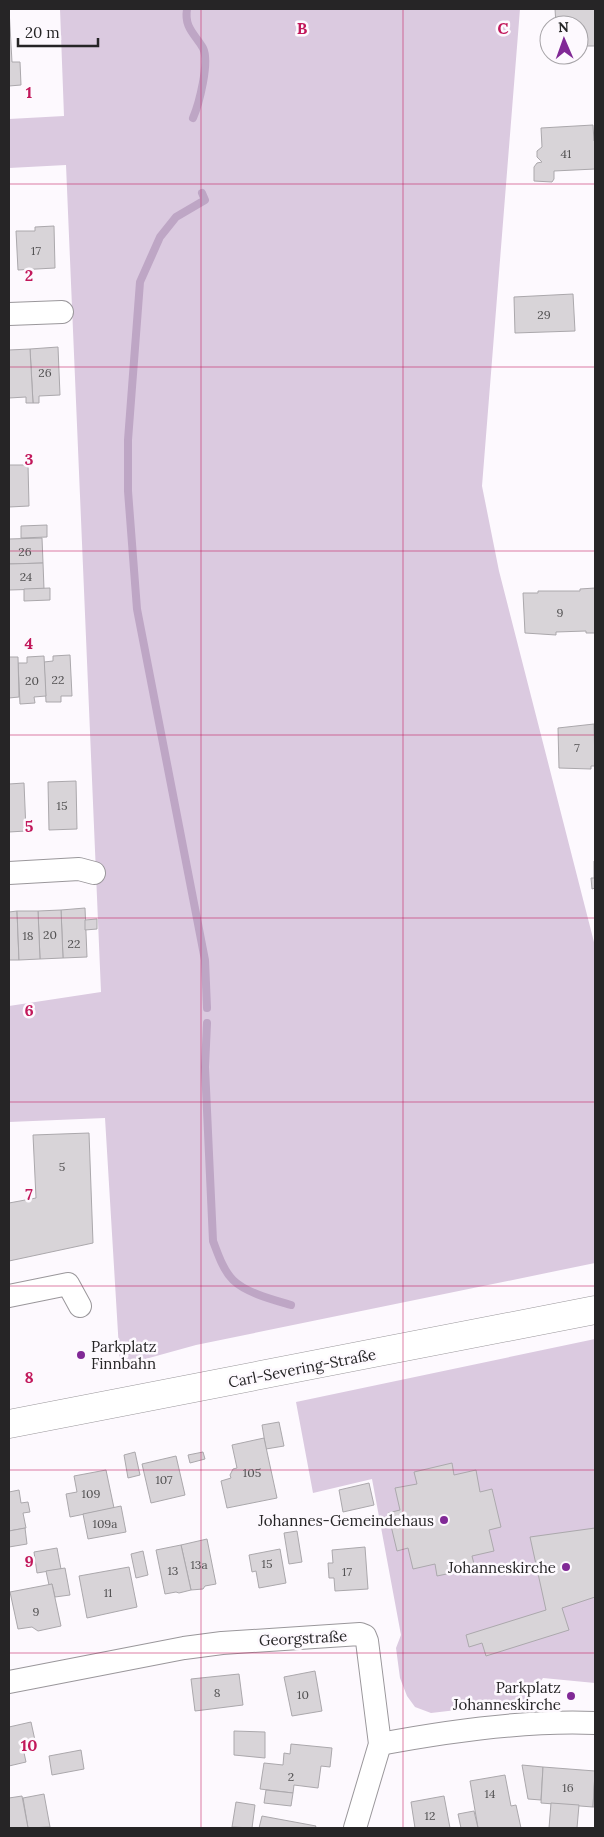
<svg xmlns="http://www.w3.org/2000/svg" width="604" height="1837" font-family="Lora,serif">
  <rect width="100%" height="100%" fill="#fdf9fe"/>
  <g fill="#dbcae0">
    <path d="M60,9h460l-38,477 17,85 96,375v317l-399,82 -76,21 -15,-248 -96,4v-116l92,-14 -35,-827 -57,3v-49l55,-3z"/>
    <path d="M595,1339v344l-52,-5 -17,24 -95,11 -16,-6 -8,-11 -7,-18 -4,-30 5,-13 -29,-156 -59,14 -17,-91z"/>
  </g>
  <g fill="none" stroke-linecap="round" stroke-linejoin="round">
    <g stroke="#bea6c5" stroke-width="8">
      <path d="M187,9c-3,19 8,25 16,39 7,14 -4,56 -10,70"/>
      <path d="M202,193l3,7 -29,17 -16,20 -20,45 -12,158v51l9,118 68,351 2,48"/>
      <path d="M207,1023l-2,44 8,174c5,13 10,29 20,39 13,13 41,20 58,25"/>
    </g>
  </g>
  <g fill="#d8d4d8" stroke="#aba8ac">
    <path d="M9,9l3,53h8l1,23 -12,1z"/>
    <path d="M555,9h40v37h-16v-21h-23z"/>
    <path d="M593,125l1,16h1v28l-41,2v8l-2,3 -18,-1v-14l3,-4 5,-1 -5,-5v-6l5,-4 -1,-19z"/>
    <path d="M54,226l1,42 -37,2 -2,-39h19v-4z"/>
    <path d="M573,294l2,37 -60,2 -1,-36z"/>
    <path d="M58,347l2,48 -21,1v7h-6l-3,-54z"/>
    <path d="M30,349l3,54h-7v-6l-17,1v-48z"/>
    <path d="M9,465h19l1,41 -20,1z"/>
    <path d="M47,525v12l-26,1v-12z"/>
    <path d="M42,538l1,25 -34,1v-25z"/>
    <path d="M43,563l1,26 -35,1v-26z"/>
    <path d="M50,588v12l-26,1v-12z"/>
    <path d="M595,588v45h-9v-2l-30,1v3l-31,-2 -2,-40h15v-2h42v-2z"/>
    <path d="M70,655l2,41h-11v6h-15l-2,-40 9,-1v-5z"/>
    <path d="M44,656l2,40 -12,1 1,6 -15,1 -2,-41h9v-6z"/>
    <path d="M9,657h9l1,40 -10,1z"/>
    <path d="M594,724l1,42h-4v3l-32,-1 -1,-40z"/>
    <path d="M76,781l1,48 -28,1 -1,-48z"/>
    <path d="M24,783l2,48 -17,1v-48z"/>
    <path d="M594,861h1v40v-13l-3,1 -1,-11h3z"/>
    <path d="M85,908l2,49 -24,1 -2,-48z"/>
    <path d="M61,910l2,48 -23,1 -2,-48z"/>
    <path d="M17,911l2,49h-10v-48z"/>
    <path d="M17,911h21l2,48 -21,1z"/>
    <path d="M97,919v10l-12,1v-10z"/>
    <path d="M89,1133l4,110 -84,18v-58l27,-5 -3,-63z"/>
    <path d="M279,1422l5,24 -18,3 -4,-24z"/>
    <path d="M264,1438l13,60 -50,10 -6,-27 10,-3 -1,-3 3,-6 4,-1 -5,-23z"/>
    <path d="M135,1452l5,23 -12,3 -4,-23z"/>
    <path d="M203,1452l2,7 -15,4 -2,-8z"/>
    <path d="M176,1456l9,39 -34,8 -9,-39z"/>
    <path d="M452,1463l2,12 22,-5 4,22 12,-3 9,38 -12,3 5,21 -22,5 3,12 -38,8 -2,-12 -22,5 -5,-21 -11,3 -9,-38 12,-3 -5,-22 22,-4 -3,-12z"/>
    <path d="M106,1470l8,38 -44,9 -4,-23 11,-2 -3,-16z"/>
    <path d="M369,1483l5,22 -31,7 -4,-22z"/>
    <path d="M19,1490l2,13 7,-1 2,10 -7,1 3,15 -17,3v-39z"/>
    <path d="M121,1506l5,26 -38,7 -5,-25z"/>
    <path d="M25,1528l2,16 -18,3v-16z"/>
    <path d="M595,1528v69l-33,11 7,22 -83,26 -4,-13 -13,4 -3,-12 80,-25 -16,-73z"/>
    <path d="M297,1531l5,31 -13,2 -5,-31z"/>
    <path d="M207,1539l9,45 -11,2 -2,3 -12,1 -10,-45z"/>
    <path d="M181,1545l10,45 -12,3 -3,-1 -11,2 -9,-44z"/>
    <path d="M365,1547l3,42 -33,2 -1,-13h-5l-1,-15h5l-1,-13z"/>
    <path d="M57,1548l4,21 -24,4 -3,-21z"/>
    <path d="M280,1549l6,34 -27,5 -3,-17 -4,1 -3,-17z"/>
    <path d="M143,1551l5,24 -12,3 -5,-24z"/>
    <path d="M129,1567l8,40 -50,11 -8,-42z"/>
    <path d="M65,1568l5,27 -15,2 -3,-13 -3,1 -3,-14z"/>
    <path d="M52,1584l9,42 -23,5 -6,-4 -14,2 -8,-37z"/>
    <path d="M315,1671l7,40 -30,5 -8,-39z"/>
    <path d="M239,1674l4,31 -48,6 -4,-32z"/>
    <path d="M31,1722l5,23 -13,3 3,14 -17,4v-39z"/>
    <path d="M234,1731l31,1v26l-31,-3z"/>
    <path d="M291,1744l41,4 -2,19 -9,-1 -3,22 -24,-3 -1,8 -33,-4 4,-26 19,2 1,-12 6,1z"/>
    <path d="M81,1750l3,19 -32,6 -3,-19z"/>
    <path d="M522,1765l21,2 -2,33 -13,-1z"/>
    <path d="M543,1767l52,4 -2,36 -52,-4z"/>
    <path d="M595,1774v33h-2z"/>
    <path d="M505,1775l6,31 5,-1 5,23h-43l-8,-47z"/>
    <path d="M266,1790l27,3 -2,13 -27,-3z"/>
    <path d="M44,1794l6,33 -22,1 -5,-30z"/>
    <path d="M22,1796l6,32h-19v-30z"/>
    <path d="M444,1796l6,32h-35l-4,-26z"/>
    <path d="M236,1802l19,3 -3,23 -20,-1z"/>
    <path d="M551,1803l28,2 -2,23h-28z"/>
    <path d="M474,1811l4,17h-17l-3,-14z"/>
    <path d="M262,1816l54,10 -1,2h-56z"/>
  </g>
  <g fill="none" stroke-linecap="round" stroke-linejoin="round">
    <defs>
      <g id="minor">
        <path d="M9,314l53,-2"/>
        <path d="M9,873l70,-4 15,4"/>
        <path d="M9,1296l59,-12 12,22"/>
        <path d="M9,1682l175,-34 38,-5 138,-9 5,2 2,5 13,103 -25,84"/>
        <path d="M380,1744c69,-13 146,-24 215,-21"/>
      </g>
      <path id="tertiary" d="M9,1424l586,-114"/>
    </defs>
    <use href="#minor" stroke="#9a979b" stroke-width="24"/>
    <use href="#tertiary" stroke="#9a979b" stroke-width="29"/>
    <use href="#minor" stroke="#fff" stroke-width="22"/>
    <use href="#tertiary" stroke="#fff" stroke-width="28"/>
  </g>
  <path fill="none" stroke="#c2185b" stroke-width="1" stroke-opacity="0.55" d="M201,9v1819M403,9v1819M9,184h586M9,367h586M9,551h586M9,735h586M9,918h586M9,1102h586M9,1286h586M9,1470h586M9,1653h586"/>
  <g fill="#812996" stroke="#fdf9fe" stroke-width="2">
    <circle cx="81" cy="1355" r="5"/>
    <circle cx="444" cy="1520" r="5"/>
    <circle cx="566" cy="1567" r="5"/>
    <circle cx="571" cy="1696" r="5"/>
  </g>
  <g text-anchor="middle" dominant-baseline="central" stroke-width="5" stroke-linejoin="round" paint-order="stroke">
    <g font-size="12" fill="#525152">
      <text x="566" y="153">41</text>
      <text x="36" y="250">17</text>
      <text x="544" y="314">29</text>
      <text x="45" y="372">26</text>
      <text x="25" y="551">26</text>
      <text x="26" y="576">24</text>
      <text x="560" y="612">9</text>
      <text x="58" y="679">22</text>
      <text x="32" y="680">20</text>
      <text x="577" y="747">7</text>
      <text x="62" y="805">15</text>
      <text x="50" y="934">20</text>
      <text x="28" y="935">18</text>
      <text x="74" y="943">22</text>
      <text x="62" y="1166">5</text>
      <text x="252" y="1472">105</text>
      <text x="164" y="1479">107</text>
      <text x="91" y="1493">109</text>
      <text x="105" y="1523">109a</text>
      <text x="267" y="1563">15</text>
      <text x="199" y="1564">13a</text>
      <text x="173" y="1570">13</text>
      <text x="347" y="1571">17</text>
      <text x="108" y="1592">11</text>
      <text x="36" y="1611">9</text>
      <text x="217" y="1692">8</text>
      <text x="303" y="1694">10</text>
      <text x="291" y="1776">2</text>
      <text x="568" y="1787">16</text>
      <text x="490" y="1793">14</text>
      <text x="430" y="1815">12</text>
    </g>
    <g font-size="15" fill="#262526" stroke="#fdf9fe" text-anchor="end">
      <text x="91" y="1346" text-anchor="start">Parkplatz<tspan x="91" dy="17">Finnbahn</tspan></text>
      <text x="434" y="1520">Johannes-Gemeindehaus</text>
      <text x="556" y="1567">Johanneskirche</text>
      <text x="561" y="1687">Parkplatz<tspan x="561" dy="17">Johanneskirche</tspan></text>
    </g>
    <g font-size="15" fill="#262526" stroke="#fdf9fe">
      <text transform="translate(302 1368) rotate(-11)">Carl-Severing-Straße</text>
      <text transform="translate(303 1638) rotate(-3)">Georgstraße</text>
    </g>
  </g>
  <g font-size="16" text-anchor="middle" font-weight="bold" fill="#c2185b" stroke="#fdf9fe" stroke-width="5" stroke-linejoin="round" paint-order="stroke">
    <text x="302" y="34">B</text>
    <text x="503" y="34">C</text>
    <text x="29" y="98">1</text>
    <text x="29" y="281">2</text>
    <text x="29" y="465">3</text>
    <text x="29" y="649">4</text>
    <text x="29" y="832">5</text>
    <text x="29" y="1016">6</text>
    <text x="29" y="1200">7</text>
    <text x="29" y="1383">8</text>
    <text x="29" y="1567">9</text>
    <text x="29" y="1751">10</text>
  </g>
  <rect width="604" height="1837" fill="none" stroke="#262526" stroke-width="20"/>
  <g transform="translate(564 40) rotate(358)"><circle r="24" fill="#fdf9fe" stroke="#a7a4a8"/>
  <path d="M0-4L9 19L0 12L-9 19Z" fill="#812996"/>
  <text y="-8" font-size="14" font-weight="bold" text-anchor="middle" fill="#262526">N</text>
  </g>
  <path d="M18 38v8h80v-8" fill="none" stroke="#262526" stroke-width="2.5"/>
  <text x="25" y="38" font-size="15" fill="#262526" stroke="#fdf9fe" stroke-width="4" paint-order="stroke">20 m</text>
</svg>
